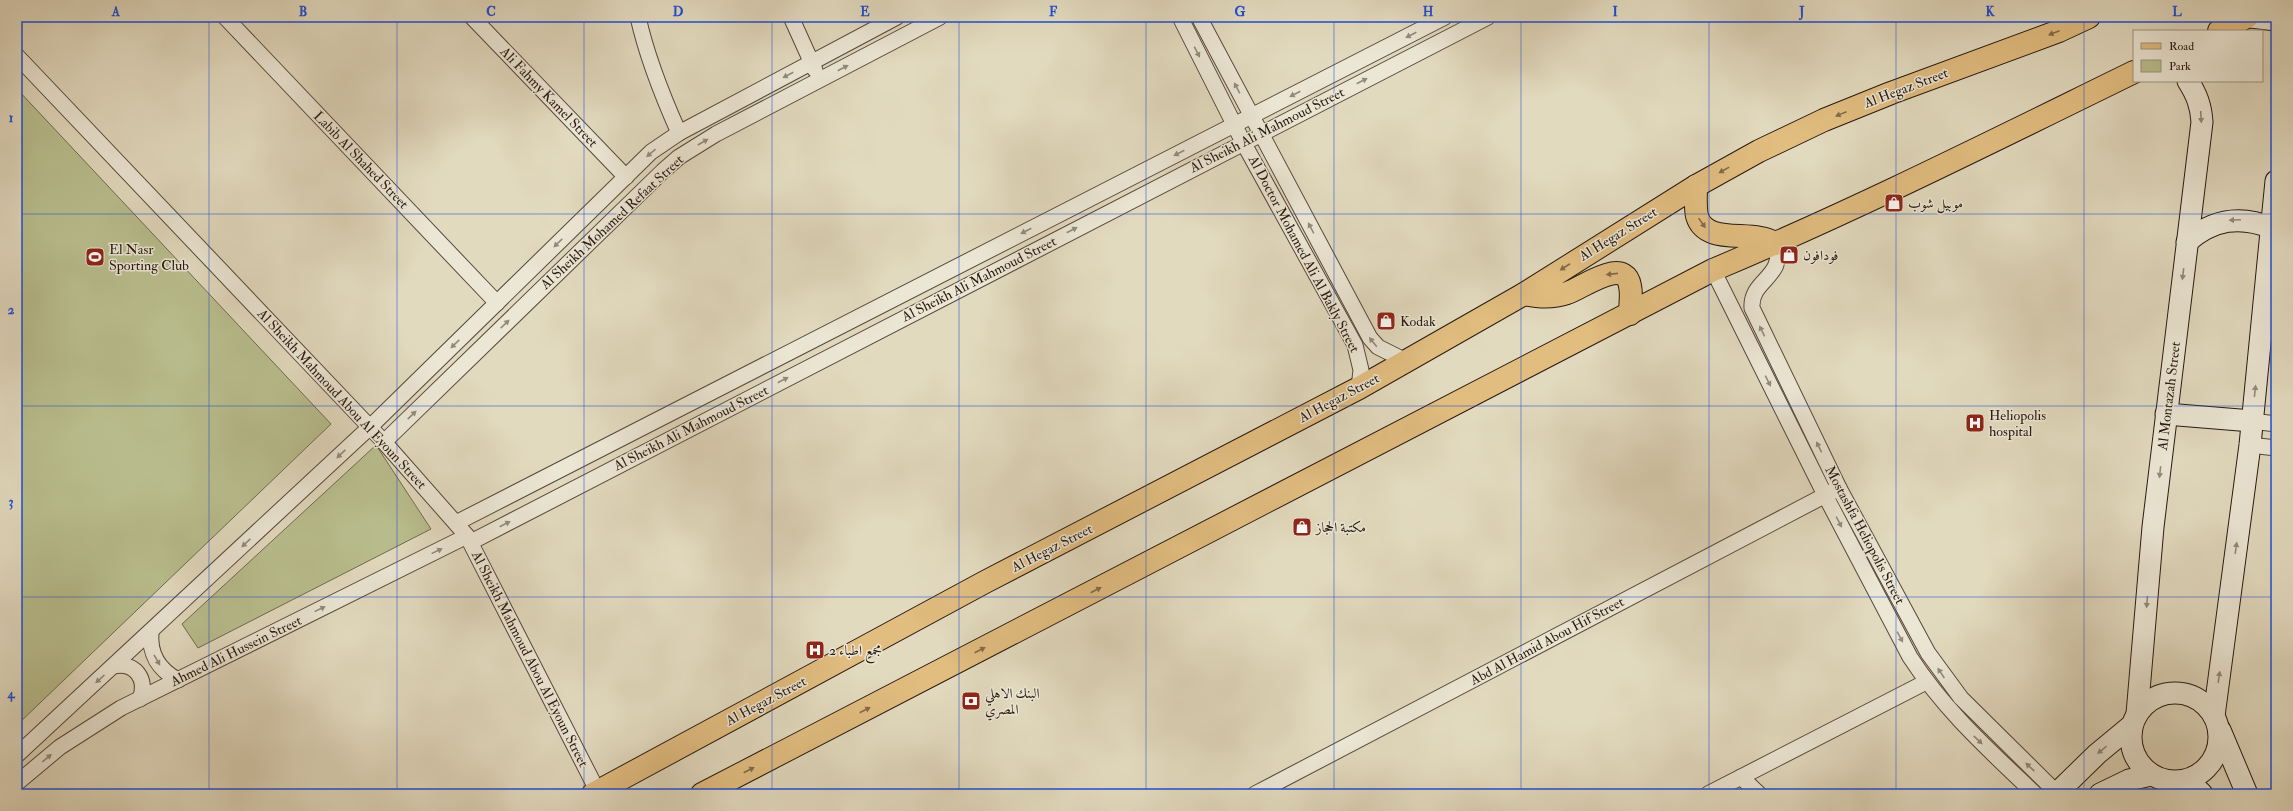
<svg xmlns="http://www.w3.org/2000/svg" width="2293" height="811" font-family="'IM FELL Double Pica',Amiri,serif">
  <rect width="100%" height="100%" fill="#e2dabf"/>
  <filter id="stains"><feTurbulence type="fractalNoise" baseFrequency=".005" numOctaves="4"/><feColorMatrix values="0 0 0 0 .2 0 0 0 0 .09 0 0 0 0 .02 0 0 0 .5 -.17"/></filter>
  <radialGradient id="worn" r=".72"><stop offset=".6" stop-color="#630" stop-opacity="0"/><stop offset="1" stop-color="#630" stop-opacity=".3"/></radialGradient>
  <g fill="#b9be8e" stroke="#706b4f">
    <path d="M17,89l314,335 -314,301z"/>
    <path d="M376,445l55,84 -233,119 -16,-24z"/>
  </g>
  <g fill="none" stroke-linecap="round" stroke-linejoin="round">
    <defs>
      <g id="street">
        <path d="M225,17l272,286"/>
        <path d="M472,17l154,160"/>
        <path d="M638,17c9,41 24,78 41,116"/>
        <path d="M791,17l24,53"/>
        <path d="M1180,17l63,125 112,203 6,25 -2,18"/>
        <path d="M1199,17l171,321 8,9 28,14"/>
        <path d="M17,56l367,386 83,94 131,256"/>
        <path d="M1776,244c10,34 -26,35 -24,64l87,180 89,165 33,45 97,96"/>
        <path d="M1713,270l112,225 85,162c35,54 79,93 125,137"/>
        <path d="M2252,421l24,3"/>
        <path d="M384,442l279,-271 16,-14 37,-23 224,-117"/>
        <path d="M2250,445l26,3"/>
        <path d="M456,523l989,-506"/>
        <path d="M471,542l1017,-525"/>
        <path d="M151,632c-2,22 8,38 27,48"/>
        <path d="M114,666c21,-4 34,13 26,33"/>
        <path d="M17,755l353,-328 281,-275 28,-19 218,-116"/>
        <path d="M1741,777l18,17"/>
        <path d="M17,783l43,-36 61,-39 346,-172"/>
        <path d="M1255,794l584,-306"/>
        <path d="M1708,794l218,-112"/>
      </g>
      <g id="secondary">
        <path d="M2251,17l25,3"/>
        <path d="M2187,242c26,-23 53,-27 85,-14"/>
        <path d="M2166,414l86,7"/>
        <circle cx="2175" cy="737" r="44"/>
        <path d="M2137,714l16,-187 49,-405c-1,-16 -5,-27 -14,-41"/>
        <path d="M2214,716l36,-271 26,-264"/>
        <path d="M2220,730l27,64"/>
        <path d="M2188,780l14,14"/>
        <path d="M2056,794l41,-40 35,-29"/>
        <path d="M2100,794l29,-14 22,-5"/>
      </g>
      <g id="primary">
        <path d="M2219,31l28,-14"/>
        <path d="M1696,186c0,10 -1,21 1,30 9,31 57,12 79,28"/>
        <path d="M1524,294c15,3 28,4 43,-1 14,-4 58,-38 63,-7 2,8 0,19 0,28"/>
        <path d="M593,794l392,-212 374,-194 165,-94 172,-108 63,-35 65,-31 67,-27 168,-62 30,-14"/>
        <path d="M702,794l1011,-524c143,-60 282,-130 421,-198"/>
      </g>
    </defs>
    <use href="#street" stroke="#56483c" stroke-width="17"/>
    <use href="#secondary" stroke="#271810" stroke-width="23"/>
    <use href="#primary" stroke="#271810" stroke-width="24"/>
    <use href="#street" stroke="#ece7d5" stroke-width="15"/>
    <use href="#secondary" stroke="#ece7d5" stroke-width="21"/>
    <use href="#primary" stroke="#e1bd80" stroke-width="22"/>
  </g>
  <defs><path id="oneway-solid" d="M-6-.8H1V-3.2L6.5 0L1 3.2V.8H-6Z"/></defs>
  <g fill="#846a48">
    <use href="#oneway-solid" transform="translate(2054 33) rotate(159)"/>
    <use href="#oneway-solid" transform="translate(1841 114) rotate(158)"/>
    <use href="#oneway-solid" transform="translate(1724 170) rotate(151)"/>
    <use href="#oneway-solid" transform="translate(1702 223) rotate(55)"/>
    <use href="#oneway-solid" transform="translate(1565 267) rotate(147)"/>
    <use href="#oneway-solid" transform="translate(1612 274) rotate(174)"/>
    <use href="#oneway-solid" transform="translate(1096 590) rotate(-27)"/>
    <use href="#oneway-solid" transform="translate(980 650) rotate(-27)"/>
    <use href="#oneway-solid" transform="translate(865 710) rotate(-27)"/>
    <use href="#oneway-solid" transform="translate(749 770) rotate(-27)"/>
  </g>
  <g fill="#938a7c">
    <use href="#oneway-solid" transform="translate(1411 35) rotate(153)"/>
    <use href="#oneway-solid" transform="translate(1197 52) rotate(63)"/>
    <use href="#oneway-solid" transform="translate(843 68) rotate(-28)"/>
    <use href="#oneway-solid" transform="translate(788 75) rotate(152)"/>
    <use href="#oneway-solid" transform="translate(1362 81) rotate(-27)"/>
    <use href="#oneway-solid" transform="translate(1237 88) rotate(-118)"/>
    <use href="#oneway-solid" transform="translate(1295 94) rotate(153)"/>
    <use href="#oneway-solid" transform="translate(2201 117) rotate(87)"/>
    <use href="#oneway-solid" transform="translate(703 142) rotate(-30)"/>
    <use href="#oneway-solid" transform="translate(651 153) rotate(140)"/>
    <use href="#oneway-solid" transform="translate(1179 153) rotate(153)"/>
    <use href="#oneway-solid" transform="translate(2235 220) rotate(178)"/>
    <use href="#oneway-solid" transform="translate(1311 228) rotate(-118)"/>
    <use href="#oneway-solid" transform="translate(1072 230) rotate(-27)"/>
    <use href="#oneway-solid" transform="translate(1026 231) rotate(153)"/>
    <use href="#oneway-solid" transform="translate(558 243) rotate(136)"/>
    <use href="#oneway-solid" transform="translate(2183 274) rotate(97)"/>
    <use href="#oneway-solid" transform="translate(505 324) rotate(-44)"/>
    <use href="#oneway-solid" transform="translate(1762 331) rotate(-116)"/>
    <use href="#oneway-solid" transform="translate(1373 342) rotate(-129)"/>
    <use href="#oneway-solid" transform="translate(455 344) rotate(136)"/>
    <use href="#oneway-solid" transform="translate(783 380) rotate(-27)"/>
    <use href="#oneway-solid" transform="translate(1768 381) rotate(63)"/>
    <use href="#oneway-solid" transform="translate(2255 391) rotate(-84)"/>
    <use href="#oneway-solid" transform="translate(412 415) rotate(-44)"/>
    <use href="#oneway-solid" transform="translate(1819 447) rotate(-116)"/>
    <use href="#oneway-solid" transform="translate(341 454) rotate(137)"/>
    <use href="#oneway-solid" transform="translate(2160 472) rotate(97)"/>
    <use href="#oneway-solid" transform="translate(1839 522) rotate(62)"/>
    <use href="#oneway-solid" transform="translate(505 524) rotate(-27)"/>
    <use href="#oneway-solid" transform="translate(246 543) rotate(137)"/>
    <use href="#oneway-solid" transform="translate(2236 548) rotate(-82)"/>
    <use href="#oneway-solid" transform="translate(437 551) rotate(-26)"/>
    <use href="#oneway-solid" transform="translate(2147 602) rotate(95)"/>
    <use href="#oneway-solid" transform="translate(320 609) rotate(-26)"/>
    <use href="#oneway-solid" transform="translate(1900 637) rotate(62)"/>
    <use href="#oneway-solid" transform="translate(157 660) rotate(60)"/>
    <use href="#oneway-solid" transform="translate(1941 673) rotate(-124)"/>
    <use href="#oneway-solid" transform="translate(2219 677) rotate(-82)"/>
    <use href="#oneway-solid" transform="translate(100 679) rotate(138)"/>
    <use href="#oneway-solid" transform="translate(1978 740) rotate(43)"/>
    <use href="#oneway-solid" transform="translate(2102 750) rotate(141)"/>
    <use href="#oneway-solid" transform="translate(47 758) rotate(-40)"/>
    <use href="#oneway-solid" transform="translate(2030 767) rotate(-137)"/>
  </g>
  <path fill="none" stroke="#1d4ed8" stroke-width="1" stroke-opacity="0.55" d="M209,17v777M397,17v777M584,17v777M772,17v777M959,17v777M1146,17v777M1334,17v777M1521,17v777M1709,17v777M1896,17v777M2084,17v777M17,214h2259M17,406h2259M17,597h2259"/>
  <defs>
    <symbol id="shop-square" viewBox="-11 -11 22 22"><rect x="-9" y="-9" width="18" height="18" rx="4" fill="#8f2418" stroke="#ece7d5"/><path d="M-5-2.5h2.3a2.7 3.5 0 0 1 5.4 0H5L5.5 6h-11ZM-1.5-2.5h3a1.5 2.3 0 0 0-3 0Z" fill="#fff"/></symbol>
    <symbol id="stadium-square" viewBox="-11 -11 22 22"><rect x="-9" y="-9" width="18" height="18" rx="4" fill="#8f2418" stroke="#ece7d5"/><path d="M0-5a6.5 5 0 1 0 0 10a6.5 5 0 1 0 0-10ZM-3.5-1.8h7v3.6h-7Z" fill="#fff"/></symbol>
    <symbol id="hospital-square" viewBox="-11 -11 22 22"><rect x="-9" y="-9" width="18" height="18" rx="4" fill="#8f2418" stroke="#ece7d5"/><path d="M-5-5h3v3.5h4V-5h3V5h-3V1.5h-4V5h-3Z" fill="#fff"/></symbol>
    <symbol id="bank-square" viewBox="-11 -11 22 22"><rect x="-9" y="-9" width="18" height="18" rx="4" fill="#8f2418" stroke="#ece7d5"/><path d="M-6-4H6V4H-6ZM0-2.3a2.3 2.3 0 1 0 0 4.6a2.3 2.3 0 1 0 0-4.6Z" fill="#fff"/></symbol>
  </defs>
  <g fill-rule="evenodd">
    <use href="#shop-square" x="1883" y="192" width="22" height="22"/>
    <use href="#shop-square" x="1778" y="244" width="22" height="22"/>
    <use href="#stadium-square" x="84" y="246" width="22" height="22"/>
    <use href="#shop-square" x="1375" y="310" width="22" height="22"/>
    <use href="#hospital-square" x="1964" y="412" width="22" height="22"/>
    <use href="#shop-square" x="1291" y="516" width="22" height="22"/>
    <use href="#hospital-square" x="804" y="639" width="22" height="22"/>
    <use href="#bank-square" x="960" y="690" width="22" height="22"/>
  </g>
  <g text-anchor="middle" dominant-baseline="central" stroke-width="3" stroke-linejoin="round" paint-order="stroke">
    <g font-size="14" fill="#271810" stroke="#ece7d5">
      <text transform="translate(1906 88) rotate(-21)">Al Hegaz Street</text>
      <text transform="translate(549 97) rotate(46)">Ali Fahmy Kamel Street</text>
      <text transform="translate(1267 130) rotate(-27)">Al Sheikh Ali Mahmoud Street</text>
      <text transform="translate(361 160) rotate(46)">Labib Al Shahed Street</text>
      <text transform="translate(612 222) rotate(-43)">Al Sheikh Mohamed Refaat Street</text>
      <text transform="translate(1618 234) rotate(-32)">Al Hegaz Street</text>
      <text transform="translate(1304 254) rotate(62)">Al Doctor Mohamed Ali Al Bakly Street</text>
      <text transform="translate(979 279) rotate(-27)">Al Sheikh Ali Mahmoud Street</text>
      <text transform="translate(2169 396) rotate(-83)">Al Montazah Street</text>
      <text transform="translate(1339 398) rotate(-28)">Al Hegaz Street</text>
      <text transform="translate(342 399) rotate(47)">Al Sheikh Mahmoud Abou Al Eyoun Street</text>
      <text transform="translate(691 428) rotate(-27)">Al Sheikh Ali Mahmoud Street</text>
      <text transform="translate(1865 535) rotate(62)">Mostashfa Heliopolis Street</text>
      <text transform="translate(1052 548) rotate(-27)">Al Hegaz Street</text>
      <text transform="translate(1547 641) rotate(-28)">Abd Al Hamid Abou Hif Street</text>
      <text transform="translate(236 651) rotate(-26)">Ahmed Ali Hussein Street</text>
      <text transform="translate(530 659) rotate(63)">Al Sheikh Mahmoud Abou Al Eyoun Street</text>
      <text transform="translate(766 701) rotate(-28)">Al Hegaz Street</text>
    </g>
    <g font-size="14" fill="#271810" stroke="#ece7d5" text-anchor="start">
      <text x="1908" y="203">موبيل شوب</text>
      <text x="109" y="249">El Nasr<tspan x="109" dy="16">Sporting Club</tspan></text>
      <text x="1803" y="255">فودافون</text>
      <text x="1400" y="321">Kodak</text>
      <text x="1989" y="415">Heliopolis<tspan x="1989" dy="16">hospital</tspan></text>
      <text x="1316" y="527">مكتبة الحجاز</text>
      <text x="829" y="650">مجمع اطباء 2</text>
      <text x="985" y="693">البنك الاهلي<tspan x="985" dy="16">المصري</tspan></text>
    </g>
  </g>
  <rect width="2293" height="811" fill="none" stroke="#e2dabf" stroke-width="44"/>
  <rect x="2133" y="30" width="130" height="52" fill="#ece7d5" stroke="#9d9486"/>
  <rect x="2141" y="43" width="20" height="6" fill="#e1bd80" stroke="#9d9486"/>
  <text x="2169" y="50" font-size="12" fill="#271810">Road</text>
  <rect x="2141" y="60" width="20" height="12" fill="#b9be8e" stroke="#9d9486"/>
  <text x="2169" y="70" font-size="12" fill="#271810">Park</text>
  <rect x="22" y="22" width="2249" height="767" fill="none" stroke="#1d4ed8" stroke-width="1.5"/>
  <g font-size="13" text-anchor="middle" font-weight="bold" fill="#1d4ed8">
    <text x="116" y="16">A</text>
    <text x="303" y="16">B</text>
    <text x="491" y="16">C</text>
    <text x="678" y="16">D</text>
    <text x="865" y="16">E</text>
    <text x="1053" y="16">F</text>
    <text x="1240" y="16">G</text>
    <text x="1428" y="16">H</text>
    <text x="1615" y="16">I</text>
    <text x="1802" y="16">J</text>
    <text x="1990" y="16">K</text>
    <text x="2177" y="16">L</text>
    <text x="11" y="122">1</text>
    <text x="11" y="314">2</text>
    <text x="11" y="506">3</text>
    <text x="11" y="698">4</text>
  </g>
  <rect width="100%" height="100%" filter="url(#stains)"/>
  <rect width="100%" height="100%" fill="url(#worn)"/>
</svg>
